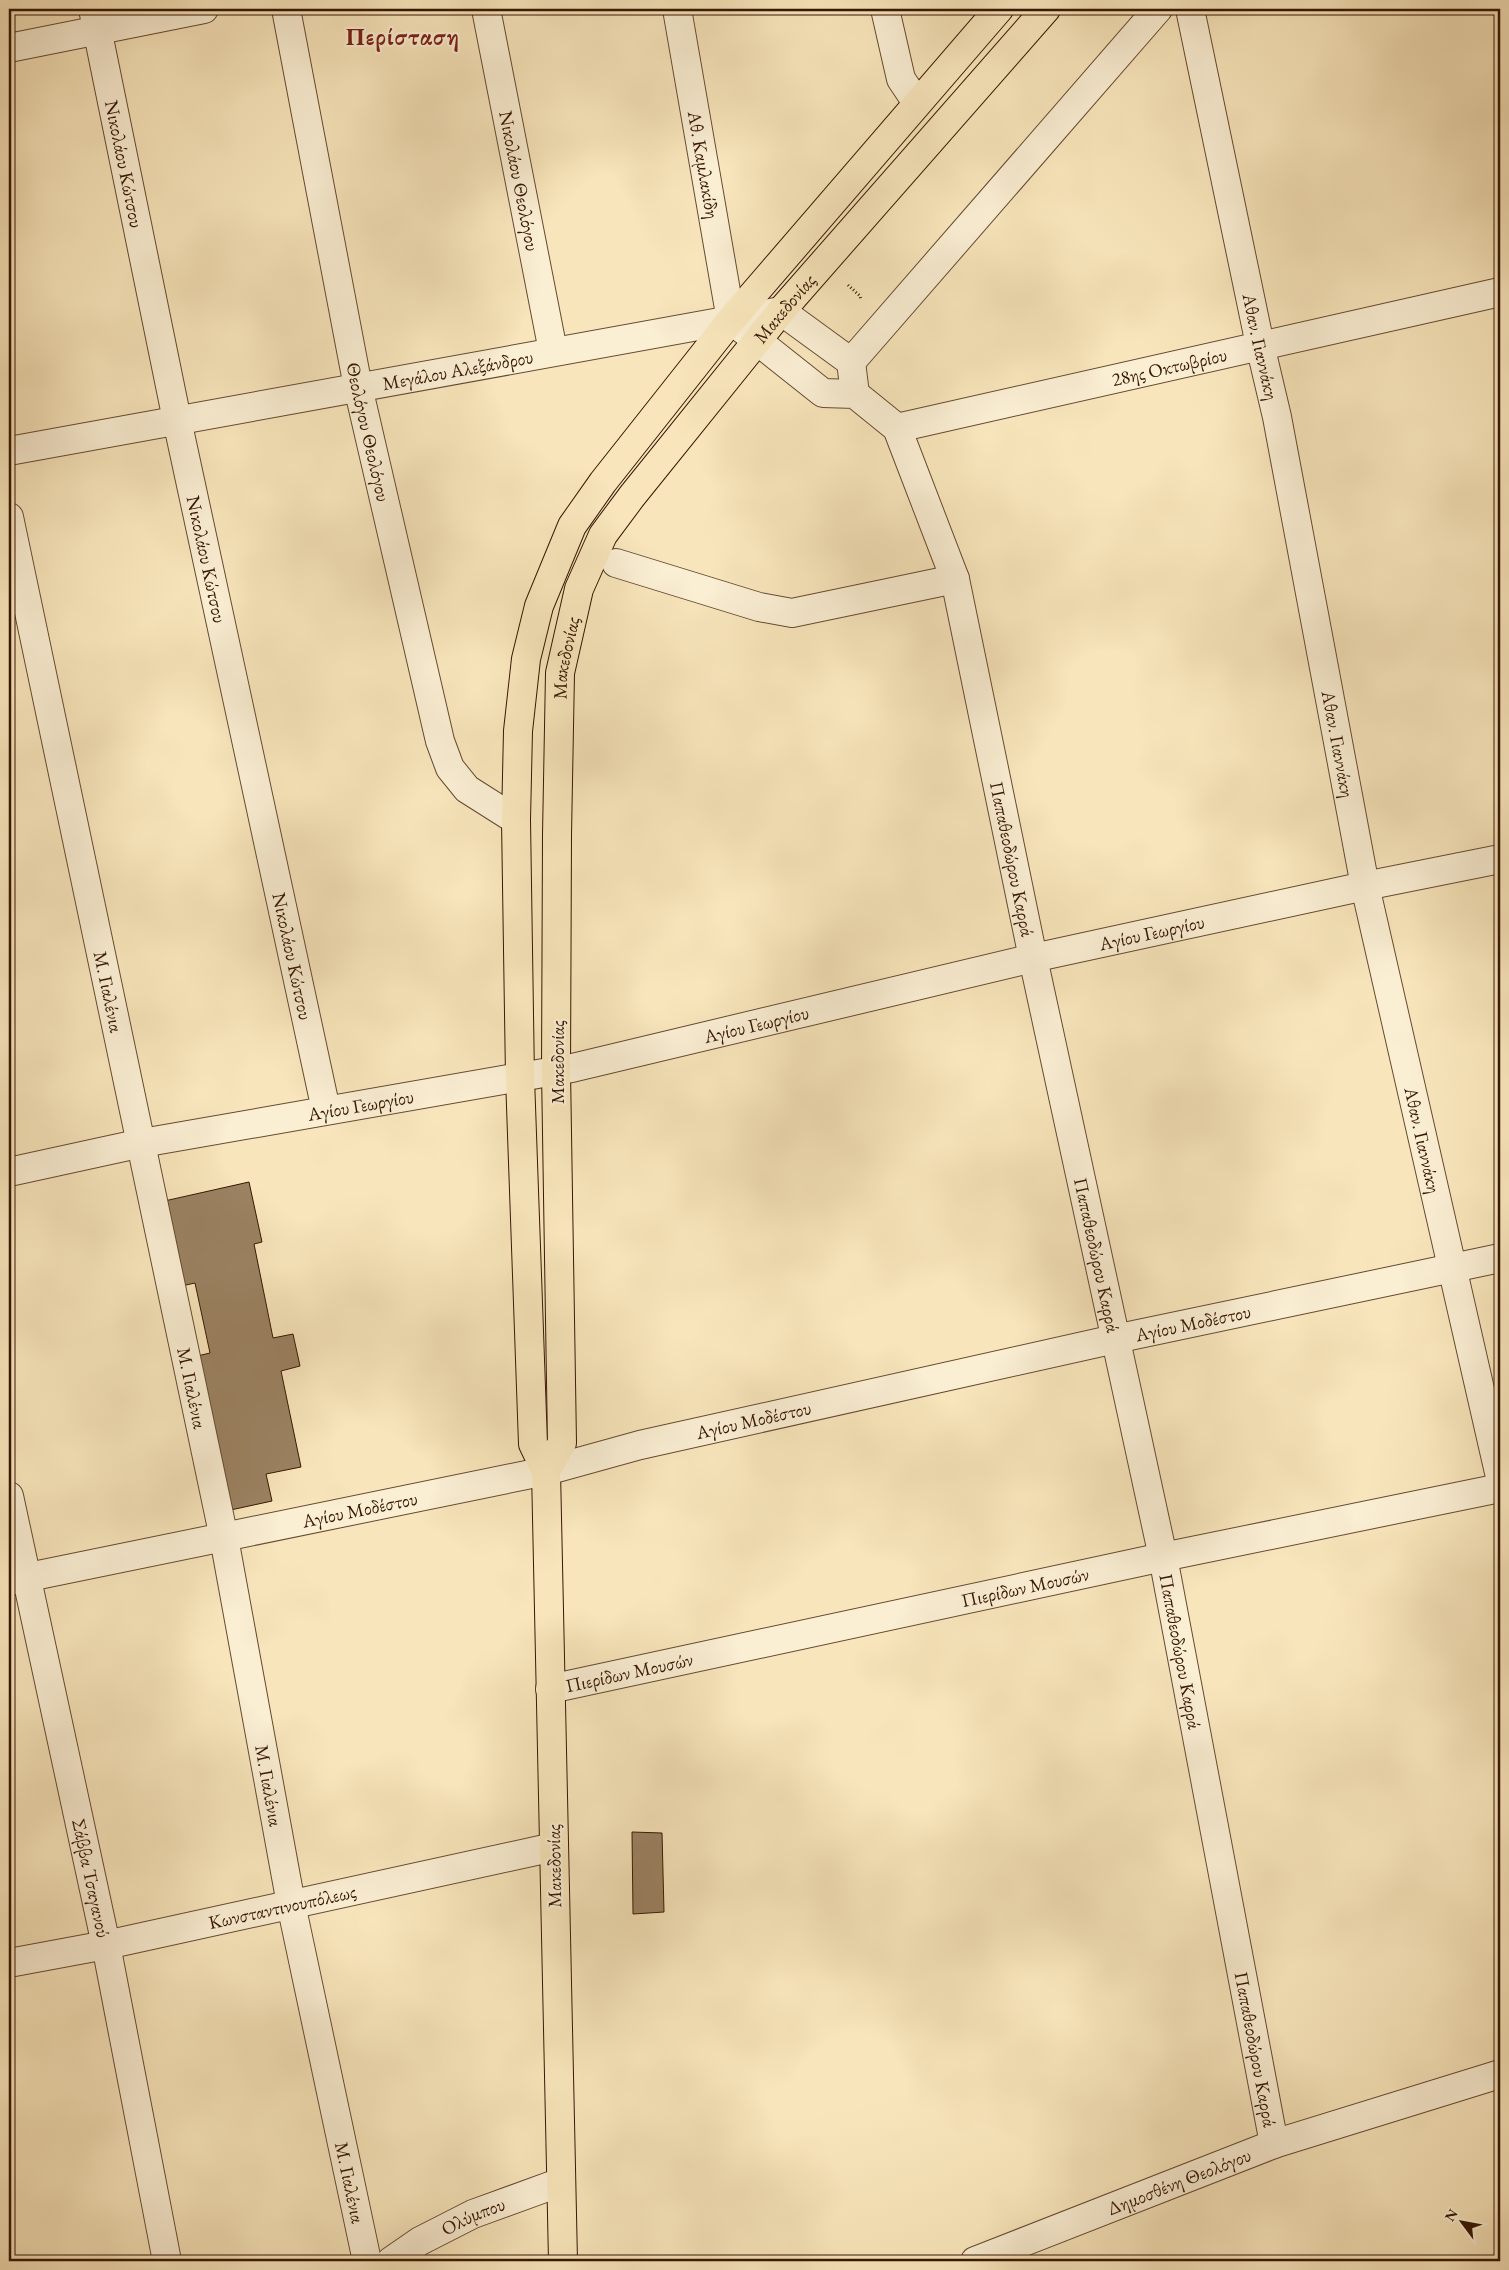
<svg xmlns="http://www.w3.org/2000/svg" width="1509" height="2270" font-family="'EB Garamond',serif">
  <rect width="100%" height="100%" fill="#f8e5bb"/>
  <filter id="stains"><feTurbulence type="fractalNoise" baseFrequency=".004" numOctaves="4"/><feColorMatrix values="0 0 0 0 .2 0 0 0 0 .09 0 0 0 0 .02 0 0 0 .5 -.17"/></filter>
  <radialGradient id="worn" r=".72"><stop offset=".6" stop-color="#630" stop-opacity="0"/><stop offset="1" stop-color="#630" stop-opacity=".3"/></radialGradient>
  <g fill="#9b8262" stroke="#361602">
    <path d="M249,1182l13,60 -8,2 19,94 20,-4 7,32 -19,5 20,96 -35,7 6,27 -46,10 -33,-154 17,-4 -15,-70 -18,4 -17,-85z"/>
    <path d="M632,1832l30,1 2,79 -31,2z"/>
  </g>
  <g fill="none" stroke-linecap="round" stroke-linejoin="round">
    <defs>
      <g id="minor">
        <path id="s1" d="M93,9l84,411 149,690"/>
        <path id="s2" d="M286,9l72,378 82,354 10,27 17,21 49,31"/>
        <path id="s3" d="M486,9l67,342"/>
        <path id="s4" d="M677,9l54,311"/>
        <path d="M885,9l16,70 16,24"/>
        <path id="s5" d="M1190,9l70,336 17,72 88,469 135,591"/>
        <path d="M9,48l195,-39"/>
        <path id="s6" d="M731,320l92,73 32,1 42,34 58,151 78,379 130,599 111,587"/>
        <path d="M851,362l307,-353"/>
        <path id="s7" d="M897,428l603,-136"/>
        <path id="s8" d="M9,451l772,-140 70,51 4,32"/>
        <path id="s9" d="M9,517l215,1021 67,366 76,357"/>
        <path d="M616,563l143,44 33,6 163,-34"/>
        <path id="s10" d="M9,1172l133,-29 430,-75 461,-110 332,-72 135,-27"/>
        <path id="s11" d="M9,1496l97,449 61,316"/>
        <path id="s12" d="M9,1581l537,-110 94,-26 475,-106 385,-81"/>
        <path id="s13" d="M550,1689l613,-132 337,-69"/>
        <path id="s14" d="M9,1963l97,-18 448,-98"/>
        <path id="s15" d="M391,2261l29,-20 53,-27 88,-32"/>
        <path id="s16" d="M975,2261l299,-117 226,-70"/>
      </g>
      <g id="major">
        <path id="s17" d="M546,1471l16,-28 -6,-372 1,-236 3,-162 19,-84 24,-54 29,-39 149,-185 265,-302"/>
        <path d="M563,2261l-17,-790 -13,-27 -13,-366 -4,-258 2,-89 8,-72 13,-53 33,-80 31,-44 128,-162 268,-311"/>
      </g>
    </defs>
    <use href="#minor" stroke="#664a30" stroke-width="30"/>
    <use href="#major" stroke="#361602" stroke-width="30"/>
    <path stroke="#361602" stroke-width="3" stroke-dasharray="1 2.5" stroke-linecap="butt" d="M848,285l12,11 1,4"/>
    <use href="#minor" stroke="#faeed3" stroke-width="28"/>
    <use href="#major" stroke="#f8e5bb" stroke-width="28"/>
  </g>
  <g text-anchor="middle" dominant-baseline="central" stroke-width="4.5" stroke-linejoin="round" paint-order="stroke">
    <g font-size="19" fill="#361602" stroke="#faeed3">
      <text stroke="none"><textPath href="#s1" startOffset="158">Νικολάου Κώτσου</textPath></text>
      <text stroke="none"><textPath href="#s4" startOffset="158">Αθ. Καμλακίδη</textPath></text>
      <text stroke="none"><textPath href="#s3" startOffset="175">Νικολάου Θεολόγου</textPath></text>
      <text stroke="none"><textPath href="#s17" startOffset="1238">Μακεδονίας</textPath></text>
      <text stroke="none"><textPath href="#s5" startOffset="345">Αθαν. Γιαννάκη</textPath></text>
      <text stroke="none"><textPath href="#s7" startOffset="279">28ης Οκτωβρίου</textPath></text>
      <text stroke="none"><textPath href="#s8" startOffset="456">Μεγάλου Αλεξάνδρου</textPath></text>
      <text stroke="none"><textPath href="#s2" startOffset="431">Θεολόγου Θεολόγου</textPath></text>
      <text stroke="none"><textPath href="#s1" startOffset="562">Νικολάου Κώτσου</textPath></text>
      <text stroke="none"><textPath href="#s17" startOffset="818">Μακεδονίας</textPath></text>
      <text stroke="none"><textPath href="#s5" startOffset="750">Αθαν. Γιαννάκη</textPath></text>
      <text stroke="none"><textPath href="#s6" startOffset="651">Παπαθεοδώρου Καρρά</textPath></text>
      <text stroke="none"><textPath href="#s10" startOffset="1168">Αγίου Γεωργίου</textPath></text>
      <text stroke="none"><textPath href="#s1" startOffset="968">Νικολάου Κώτσου</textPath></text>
      <text stroke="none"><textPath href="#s9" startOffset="485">Μ. Γιαλένια</textPath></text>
      <text stroke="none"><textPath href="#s10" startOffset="762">Αγίου Γεωργίου</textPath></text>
      <text transform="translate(557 1062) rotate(-90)">Μακεδονίας</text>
      <text stroke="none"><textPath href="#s10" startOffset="358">Αγίου Γεωργίου</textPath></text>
      <text stroke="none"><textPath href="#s5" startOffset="1155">Αθαν. Γιαννάκη</textPath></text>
      <text stroke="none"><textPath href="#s6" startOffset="1056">Παπαθεοδώρου Καρρά</textPath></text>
      <text stroke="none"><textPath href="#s12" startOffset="1212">Αγίου Μοδέστου</textPath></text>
      <text stroke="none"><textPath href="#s9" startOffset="890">Μ. Γιαλένια</textPath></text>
      <text stroke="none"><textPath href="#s12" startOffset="762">Αγίου Μοδέστου</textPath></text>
      <text stroke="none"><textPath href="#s12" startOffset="358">Αγίου Μοδέστου</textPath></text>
      <text stroke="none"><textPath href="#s13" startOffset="486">Πιερίδων Μουσών</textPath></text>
      <text stroke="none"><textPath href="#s6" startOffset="1461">Παπαθεοδώρου Καρρά</textPath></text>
      <text stroke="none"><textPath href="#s13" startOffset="81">Πιερίδων Μουσών</textPath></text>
      <text stroke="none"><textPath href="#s9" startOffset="1295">Μ. Γιαλένια</textPath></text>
      <text transform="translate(554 1866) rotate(-91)">Μακεδονίας</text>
      <text stroke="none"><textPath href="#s11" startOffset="391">Σάββα Τσαγανού</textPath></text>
      <text stroke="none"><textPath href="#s14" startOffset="279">Κωνσταντινουπόλεως</textPath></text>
      <text stroke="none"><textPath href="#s6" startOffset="1866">Παπαθεοδώρου Καρρά</textPath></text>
      <text stroke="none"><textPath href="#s16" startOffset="219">Δημοσθένη Θεολόγου</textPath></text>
      <text stroke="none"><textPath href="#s9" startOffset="1700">Μ. Γιαλένια</textPath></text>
      <text stroke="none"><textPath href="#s15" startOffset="94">Ολύμπου</textPath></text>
    </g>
    <g font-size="24" font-weight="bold" letter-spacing="1" fill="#7a1f14" stroke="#faeed3">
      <text x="403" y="36">Περίσταση</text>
    </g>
  </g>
  <rect width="1509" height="2270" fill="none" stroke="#f8e5bb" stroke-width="30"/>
  <rect x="10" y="10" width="1489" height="2250" fill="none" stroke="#361602" stroke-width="2.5"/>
  <rect x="15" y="15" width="1479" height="2240" fill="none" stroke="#361602"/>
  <g transform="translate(1462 2222) rotate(302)" stroke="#faeed3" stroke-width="4" paint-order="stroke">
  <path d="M0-4L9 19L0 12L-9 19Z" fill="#361602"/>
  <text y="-8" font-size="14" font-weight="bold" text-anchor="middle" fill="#361602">N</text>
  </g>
  <rect width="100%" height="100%" filter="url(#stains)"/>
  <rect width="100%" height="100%" fill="url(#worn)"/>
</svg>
